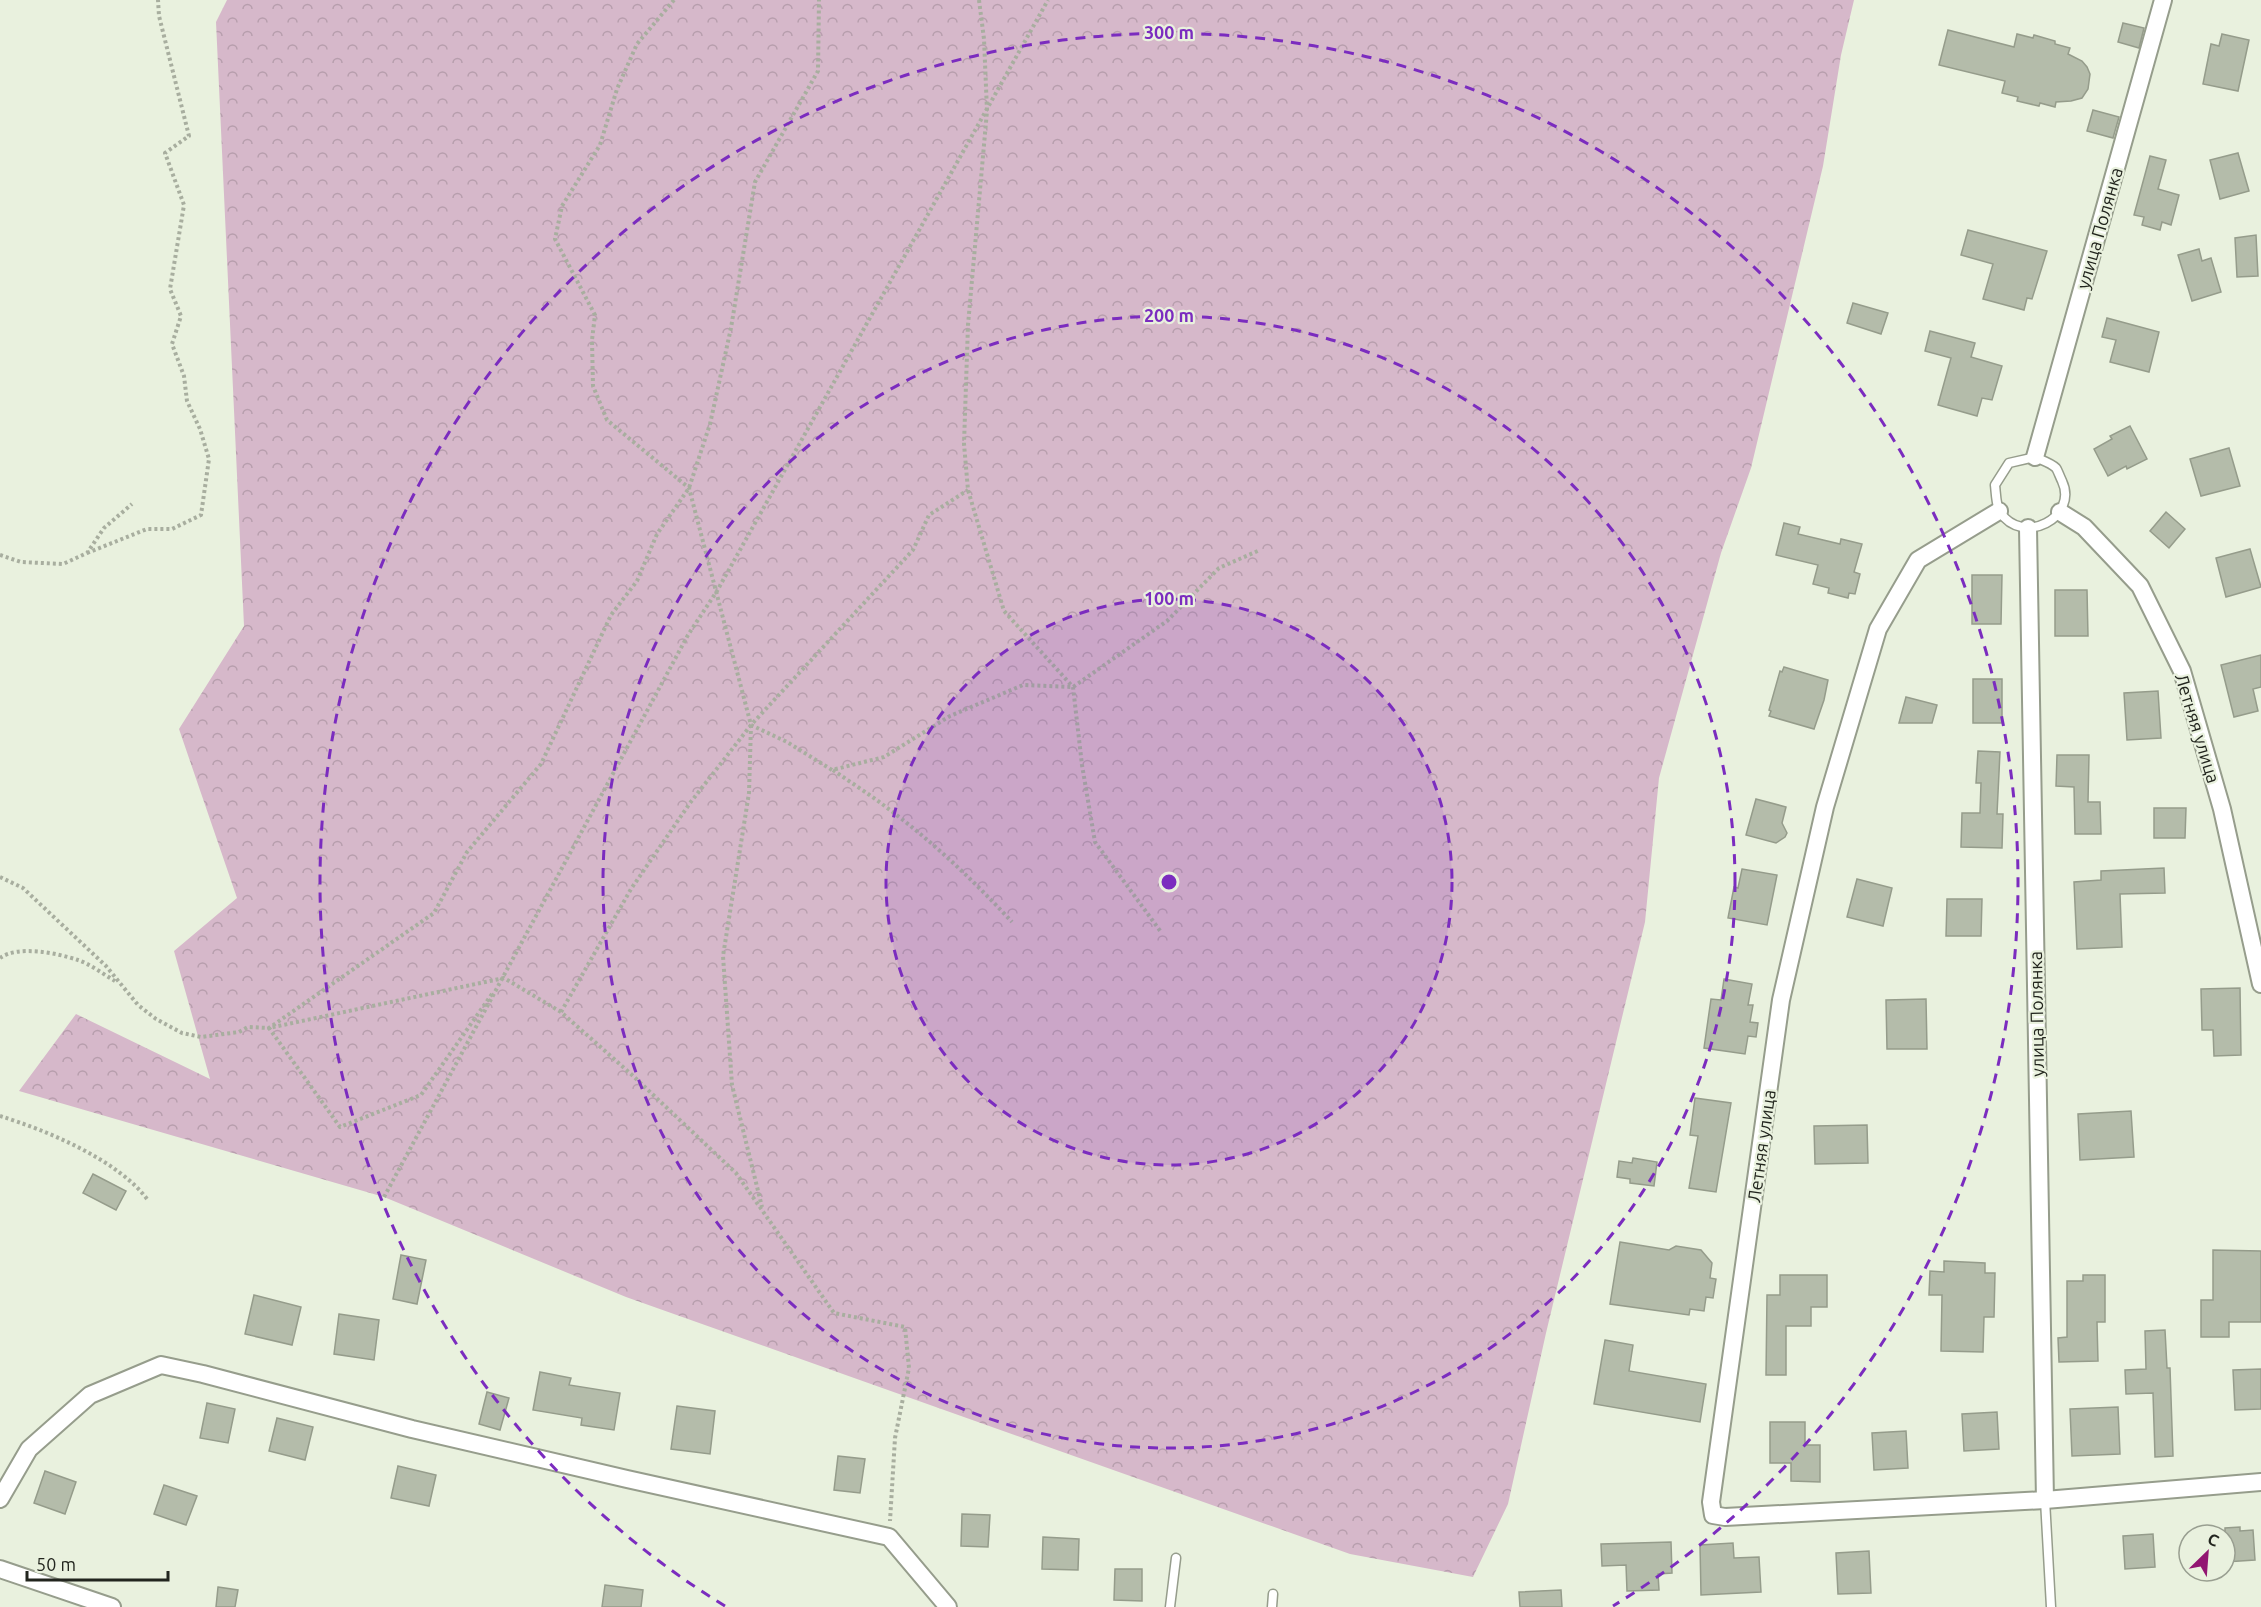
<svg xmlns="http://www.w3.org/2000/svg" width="2261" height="1607" font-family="Ubuntu,sans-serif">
  <defs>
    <pattern id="forest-crowns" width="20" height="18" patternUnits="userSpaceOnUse" patternTransform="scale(1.5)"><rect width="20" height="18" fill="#d6b8ca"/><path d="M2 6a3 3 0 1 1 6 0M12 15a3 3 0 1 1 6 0" fill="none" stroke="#b79ead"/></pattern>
  </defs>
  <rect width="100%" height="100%" fill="#e9f1de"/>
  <path fill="url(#forest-crowns)" d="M227,0h1627l-13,55 -18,111 -72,302 -30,85 -62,225 -14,144 -99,411 -38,171 -35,73 -123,-23 -724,-257 -242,-100 -365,-106 57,-77 134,65 -36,-128 63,-53 -58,-169 65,-103 -28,-604z"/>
  <g fill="#b4bcaa" stroke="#959c8b" stroke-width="1.5">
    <path d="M2123,23l21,5 -5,20 -21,-6z"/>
    <path d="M1948,30l66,17 3,-13 16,4 1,-3 21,6v3l15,4 -2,6 14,7 5,6 3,7 -2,15 -6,9 -11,3 -15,1 -1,5 -15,-4 -1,3 -22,-5 1,-4 -16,-4 3,-12 -66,-16z"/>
    <path d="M2222,34l27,6 -11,51 -35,-7 8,-40 8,2z"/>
    <path d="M2093,110l26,7 -6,21 -26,-7z"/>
    <path d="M2238,153l11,38 -29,8 -10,-39z"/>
    <path d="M2150,156l16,4 -8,29 21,6 -8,30 -9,-3 -2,8 -18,-5 2,-8 -10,-2z"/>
    <path d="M1968,230l79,21 -15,48 -5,-1 -3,12 -41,-11 10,-35 -32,-9z"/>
    <path d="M2256,235l2,41 -21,1 -2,-39z"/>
    <path d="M2199,249l3,12 9,-3 10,34 -29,9 -14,-46z"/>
    <path d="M1853,303l35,10 -7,21 -34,-11z"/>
    <path d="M2107,318l52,14 -10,40 -39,-10 6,-22 -14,-3z"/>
    <path d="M1930,331l45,12 -4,14 31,9 -10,34 -10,-2 -5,18 -39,-11 13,-47 -26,-7z"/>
    <path d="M2130,426l17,33 -20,10 -1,-3 -18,10 -14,-27 18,-10 -2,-3z"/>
    <path d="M2229,448l11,38 -39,10 -11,-37z"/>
    <path d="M2166,512l19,17 -16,19 -19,-17z"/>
    <path d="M1784,523l16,4 -2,7 42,10 1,-5 21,5 -8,28 6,2 -5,20 -6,-1 -1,5 -20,-5 1,-5 -16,-4 5,-19 -42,-10z"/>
    <path d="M2250,549l11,38 -35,10 -10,-39z"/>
    <path d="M1972,575h30l-1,49h-29z"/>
    <path d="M2055,590h32l1,46h-33z"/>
    <path d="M2261,655v32l-8,2 5,22 -24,6 -13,-52z"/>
    <path d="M1784,667l44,13 -4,20 -10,29 -45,-13 2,-5 -2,-1 11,-39 2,1z"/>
    <rect x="1973" y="679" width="29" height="44"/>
    <path d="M2158,691l3,47 -34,2 -3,-47z"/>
    <path d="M1906,697l31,8 -5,18h-33z"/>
    <path d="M1978,751l22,1 -3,62h6l-1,34 -41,-1 1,-34h18l1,-30h-5z"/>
    <path d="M2057,755h32l-1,47h12l1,32h-26l-1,-47 -18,-1z"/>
    <path d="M1756,799l30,8 -4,16 5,10 -2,4 -9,6 -30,-8z"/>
    <path d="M2154,808h32l-1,30h-31z"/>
    <path d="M2164,868l1,25 -45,1 2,53 -45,2 -3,-67 27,-2v-9z"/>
    <path d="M1742,869l35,6 -10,50 -39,-7 6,-31 4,1z"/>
    <path d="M1857,879l35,9 -9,38 -36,-9z"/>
    <path d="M1947,899h35l-1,37h-35z"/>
    <path d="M1724,979l28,5 -4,21h5l-3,17 8,1 -2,14 -8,-1 -3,18 -41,-6 7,-49 10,1z"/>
    <path d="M2240,988l1,67 -27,1 -1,-26h-11l-1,-41z"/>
    <path d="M1926,999l1,50h-40l-1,-49z"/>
    <path d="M1695,1098l36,5 -15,89 -27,-4 9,-52 -8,-1z"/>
    <path d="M2131,1111l3,46 -54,3 -2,-46z"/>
    <path d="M1867,1125l1,38 -53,1 -1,-38z"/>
    <path d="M1633,1158l24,4 -3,24 -24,-3v-4l-13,-2 2,-16 13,2z"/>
    <path d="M93,1174l33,17 -10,19 -33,-17z"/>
    <path d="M1620,1242l49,8 7,-4 25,4 11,13 -2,15 6,1 -3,19 -7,-1 -2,14 -14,-2 -1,6 -79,-11z"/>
    <path d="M2213,1250l48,1v71h-32v15h-28v-37h12z"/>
    <path d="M401,1255l25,5 -9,44 -24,-5z"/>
    <path d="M1944,1261l41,2v10h10l-1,44h-10l-1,35 -42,-1 1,-56h-13l1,-24 14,1z"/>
    <path d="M1780,1275h47v32h-16v19h-25v49h-20l1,-80h13z"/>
    <path d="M2083,1275h22v47h-8l1,39 -39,1 -1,-24 9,-1v-56h16z"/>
    <path d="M254,1295l47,12 -9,38 -47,-11z"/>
    <path d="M339,1314l40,6 -5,40 -40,-6z"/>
    <path d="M2165,1330l2,38h3l3,88 -18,1 -2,-64 -27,1 -1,-24 21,-1 -1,-38z"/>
    <path d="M1605,1340l28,5 -4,26 77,13 -6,38 -106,-18z"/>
    <path d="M2261,1369v40l-26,1 -2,-40z"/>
    <path d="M540,1372l31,6 -2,7 51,8 -6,37 -33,-5 1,-7 -49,-8z"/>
    <path d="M487,1392l22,6 -9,32 -21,-6z"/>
    <path d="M207,1403l28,6 -7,34 -28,-5z"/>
    <path d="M677,1406l38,5 -5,43 -39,-5z"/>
    <path d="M2118,1407l2,47 -48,2 -2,-47z"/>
    <path d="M1997,1412l2,37 -35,2 -2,-37z"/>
    <path d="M277,1418l36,9 -8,33 -36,-9z"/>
    <path d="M1770,1422h35v23h15v37l-29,-1v-18h-21z"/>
    <path d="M1906,1431l2,37 -34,2 -2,-37z"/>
    <path d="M838,1456l27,3 -5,34 -26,-3z"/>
    <path d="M398,1466l38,9 -7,31 -38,-8z"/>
    <path d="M45,1471l31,11 -11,32 -31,-11z"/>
    <path d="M164,1485l33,11 -11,29 -32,-11z"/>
    <path d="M962,1514l28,1 -2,32 -27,-1z"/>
    <path d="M2240,1527v4l13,-1 2,30 -30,2v-34z"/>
    <path d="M2153,1534l2,33 -30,2 -2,-33z"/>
    <path d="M1043,1537l36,2 -1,31 -36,-1z"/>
    <path d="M1671,1542l1,31 -14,1 1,16 -32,1 -1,-26 -24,1 -1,-22z"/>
    <path d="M1733,1543l1,15 25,-1 2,35 -60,3 -1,-50z"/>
    <path d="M1869,1551l2,42 -33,1 -2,-41z"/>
    <path d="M1115,1569h27v32l-28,-1z"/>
    <path d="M605,1585l38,5 -2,17h-39z"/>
    <path d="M218,1587l20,3 -3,17h-19z"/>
    <path d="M1561,1590l1,17h-42l-1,-15z"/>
  </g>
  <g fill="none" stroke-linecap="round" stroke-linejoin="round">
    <defs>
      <g id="lane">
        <path d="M2035,457c6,3 16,6 21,11 2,3 4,9 6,13 17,36 -39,66 -62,31 -4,-6 -4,-19 -5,-27l14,-22z"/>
        <path d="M2045,1500l6,107"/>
        <path d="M1170,1607l6,-49"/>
        <path d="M1272,1607l1,-13"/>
      </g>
      <g id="street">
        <path d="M2035,457l128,-457"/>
        <path d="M1999,511l-81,49 -40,69 -53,178 -44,193 -70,502 2,13 12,2 320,-17 216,-18"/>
        <path d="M2060,512l24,15 56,59 42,85 40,138 39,175"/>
        <path d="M2028,528l17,972"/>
        <path d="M0,1499l29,-50 61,-54 71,-30 42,9 209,55 215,50 262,58 59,70"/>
        <path d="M0,1569l112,38"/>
      </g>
    </defs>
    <use href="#lane" stroke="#969d8c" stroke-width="11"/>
    <use href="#street" stroke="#969d8c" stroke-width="20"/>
    <g stroke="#a8ae9f" stroke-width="4" stroke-dasharray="3 3" stroke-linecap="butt">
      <path d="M674,0l-37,44 -20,45 -17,56 -38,61 -7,33 40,76 -3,25 1,46 14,34 82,68 62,237 36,17 45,28 52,-13 66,-41 73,-31 50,2 94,-66 52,-53 41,-18"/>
      <path d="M979,0l5,39 3,72 -19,214 -4,119 4,46 36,121 69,76 9,78 13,77 66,90"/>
      <path d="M87,553l60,-24h25l29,-14 8,-56 -9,-30 -13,-28 -3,-25 -12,-32 9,-28 -11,-27 14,-84 -19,-52 24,-17 -30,-120 -1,-16"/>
      <path d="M0,555l21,7 42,2 24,-11 17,-25 28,-24"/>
      <path d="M751,725l-2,68 -26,163 9,129 30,122"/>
      <path d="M833,770c17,12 36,24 53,37 46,34 87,73 126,115"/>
      <path d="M0,877l23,11 83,78 32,39 18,14 26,14 19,4 38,-5 9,-5 21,1 165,-115 33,-61 74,-88 70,-149 26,-34 20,-47 32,-46 21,-64 21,-96 24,-146 63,-111 1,-71"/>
      <path d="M0,958c18,-13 57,-5 78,2 12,4 25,14 37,21"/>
      <path d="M492,994l-71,101 -81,32 -71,-99 235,-50 57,34 70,62 105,99 98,140 71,14 4,41 -14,70 -5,83"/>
      <path d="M561,1012l70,-123 59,-86 61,-78 162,-175 16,-35 39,-25"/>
      <path d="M0,1116c46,14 118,44 147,83"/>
      <path d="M384,1197l304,-562 29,-44 331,-591"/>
    </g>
    <use href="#lane" stroke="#fff" stroke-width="8"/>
    <use href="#street" stroke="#fff" stroke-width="16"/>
  </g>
  <circle cx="1169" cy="882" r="283" fill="#7b2cbf" fill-opacity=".12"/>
  <g fill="none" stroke="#7b2cbf" stroke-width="3" stroke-dasharray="10 8">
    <circle cx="1169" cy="882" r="283"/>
    <circle cx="1169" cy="882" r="566"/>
    <path d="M725 1606A849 849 0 1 1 1613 1606"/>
  </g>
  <g text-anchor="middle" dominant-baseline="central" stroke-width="4.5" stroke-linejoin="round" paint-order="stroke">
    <g font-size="18" fill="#22251e" stroke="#e9f1de">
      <text transform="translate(2099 228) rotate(-74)">улица Полянка</text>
      <text transform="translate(2198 728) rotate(73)">Летняя улица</text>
      <text transform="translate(2036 1014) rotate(-91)">улица Полянка</text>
      <text transform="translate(1761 1146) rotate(-82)">Летняя улица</text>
    </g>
  </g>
  <circle cx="1169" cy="882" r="9" fill="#7b2cbf" stroke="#e9f1de" stroke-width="3"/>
  <g font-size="18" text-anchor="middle" font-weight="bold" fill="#7b2cbf" stroke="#e9f1de" stroke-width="4.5" stroke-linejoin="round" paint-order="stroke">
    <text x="1169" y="39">300 m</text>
    <text x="1169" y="322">200 m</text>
    <text x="1169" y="605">100 m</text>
  </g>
  <g transform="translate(2207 1553) rotate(25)"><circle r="28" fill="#e9f1de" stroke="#999f91" stroke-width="1.5"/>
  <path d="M0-4.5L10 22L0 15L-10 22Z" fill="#921672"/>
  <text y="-9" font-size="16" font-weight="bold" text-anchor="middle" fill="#22251e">С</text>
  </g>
  <path d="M27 1571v9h141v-9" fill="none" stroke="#22251e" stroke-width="3"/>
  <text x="36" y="1571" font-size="18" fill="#22251e" stroke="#e9f1de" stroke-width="4.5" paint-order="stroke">50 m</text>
</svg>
